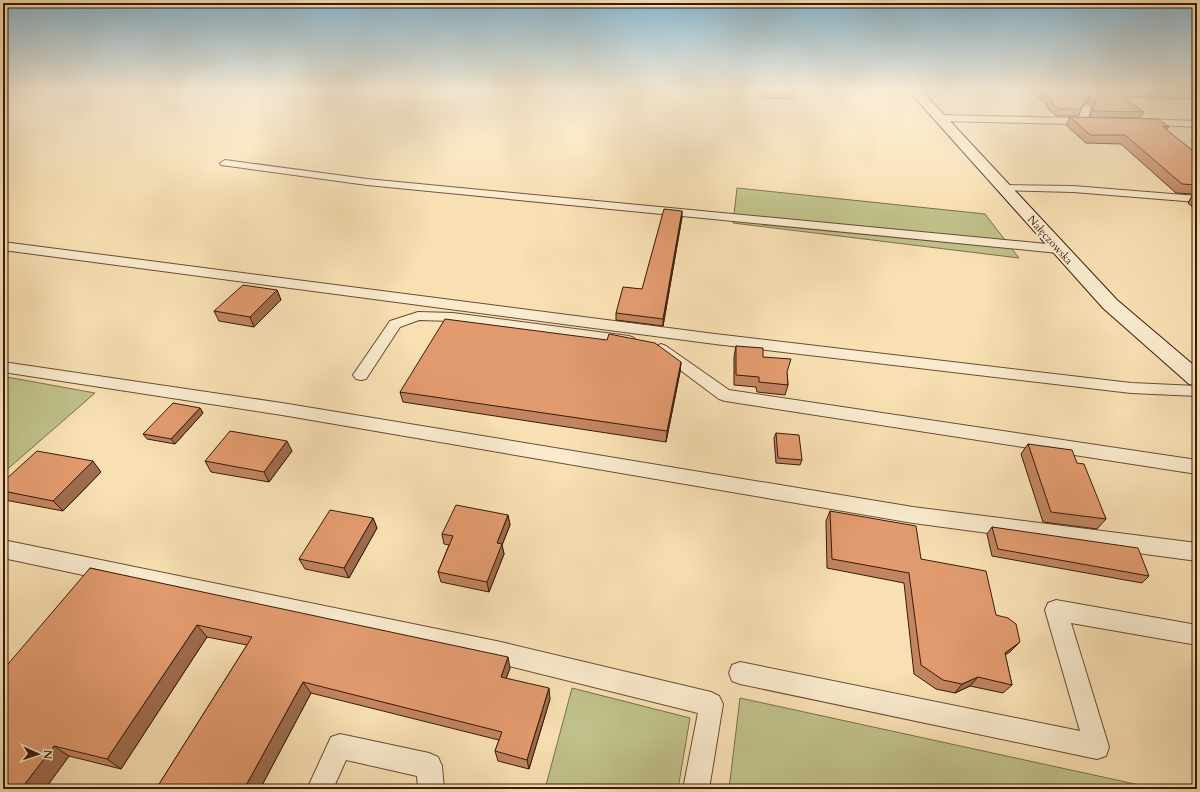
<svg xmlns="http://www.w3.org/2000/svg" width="1200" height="792" font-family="Cardo,serif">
  <rect width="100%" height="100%" fill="#f8e0b3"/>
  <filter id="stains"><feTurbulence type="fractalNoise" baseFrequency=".005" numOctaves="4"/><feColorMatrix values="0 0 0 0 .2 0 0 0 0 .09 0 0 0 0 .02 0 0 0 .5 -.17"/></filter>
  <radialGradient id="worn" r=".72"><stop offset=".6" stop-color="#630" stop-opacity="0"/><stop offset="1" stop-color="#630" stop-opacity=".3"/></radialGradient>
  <g fill="#c0c18a" stroke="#7c6e4b">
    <path d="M737,188l248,26 34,44 -286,-35z"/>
    <path d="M7,377l88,16 -92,80v-93z"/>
    <path d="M572,688l118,30 -12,71h-133z"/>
    <path d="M740,698l418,91h-429z"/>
  </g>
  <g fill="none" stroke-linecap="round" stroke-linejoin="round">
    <defs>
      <g id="lane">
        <path d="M1087,104l4,3 -3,12 -14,5 -134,-3 -5,-3 5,-3 134,3 5,-1 4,-10z"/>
        <path d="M1142,119l55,2v6l-58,-3v-4z"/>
        <path d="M225,160l142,19 691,66 6,4 -6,4 -691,-68 -146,-20 -1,-2z"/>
        <path d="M1003,185l70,1 124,10v6l-124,-10 -74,-2 -1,-2z"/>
        <path d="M3,242l712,92 416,49 66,3v10l-66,-3 -416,-49 -712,-94z"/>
        <path d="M418,312l35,1 176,23 5,2 2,3 -2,3 -5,2 -176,-25 -34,-1 -19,7 -34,52 -5,1 -5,-1 -3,-4 37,-54z"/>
        <path d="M661,344l5,2 63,44 468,70v14l-472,-73 -6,-2 -63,-47 -2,-3 2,-3z"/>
        <path d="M3,362l279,41 631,104 284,36v18l-284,-38 -631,-108 -279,-43z"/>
        <path d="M3,540l498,102 210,50 8,4 4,8 -14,85h-26l15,-76 -197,-49 -498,-106z"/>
        <path d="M1056,600l141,25v20l-126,-22 38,124 -3,9 -9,3 -357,-75 -8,-3 -3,-8 3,-8 8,-3 340,69 -35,-121 3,-7z"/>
        <path d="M340,734l89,19 9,4 4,9 2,23h-26l-1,-13 -71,-16 -13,29h-26l24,-52z"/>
      </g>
      <path id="secondary" d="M908,90h13l196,210 80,68v18l-8,-2 -86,-76z"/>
    </defs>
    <use href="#lane" stroke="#684c36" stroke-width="2"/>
    <use href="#secondary" stroke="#381a0c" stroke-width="2"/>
    <use href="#lane" fill="#faebce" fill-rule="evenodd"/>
    <use href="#secondary" fill="#faebce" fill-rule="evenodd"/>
  </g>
  <g fill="#c2855f" stroke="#381a0c">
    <path d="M761,90h32l1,2 -2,7 -29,-1z"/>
    <path d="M1029,90h168v9l-75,-2 22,15 -4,6h-50l2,-11 -5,-5 -5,4 -4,10h-22l-10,-9 1,-3z"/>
    <path d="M1070,117l99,10 -3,3 31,24v57l-9,-8 5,-9 -17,-1 -55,-49 -35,-1 -20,-18z"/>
    <path d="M1197,212v7l-3,-2z"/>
    <path d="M682,217l-19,109 -47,-6v-7l26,-24z"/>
    <path d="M277,290l4,10 -27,27 -35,-6 -5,-10z"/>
    <path d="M736,346l27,11 24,16 1,12 -3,10 -28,-3 -1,-5 -22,-2v-28z"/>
    <path d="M681,362l-1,10 -14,70 -263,-40 -3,-10z"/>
    <path d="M200,408l3,5 -28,31 -28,-5 -4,-5z"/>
    <path d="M776,433l26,27 -2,5 -24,-2 -2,-25z"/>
    <path d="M1028,444l49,19 29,56 -9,10 -54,-7 -22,-68z"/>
    <path d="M292,451l-23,31 -58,-10 -6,-11z"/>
    <path d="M101,472l-38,39 -58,-11 -2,-3v-15z"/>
    <path d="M830,511l91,48 75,56 15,36 -6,4 7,30 -9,8 -33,-7 -15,7 -19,-4 -22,-15 -10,-91 -77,-15 -1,-47z"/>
    <path d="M508,515l2,10 -8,20 2,9 -15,38 -48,-10 -3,-10 11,-27 -5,-1 -2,-10z"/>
    <path d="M373,518l4,10 -28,50 -44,-9 -6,-10z"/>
    <path d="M992,527l157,49 -7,7 -150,-27 -5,-22z"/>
    <path d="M90,568l420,100 -4,10 44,21 -21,70 -31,-8 -3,-10 4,-11 -188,-47 -51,96h-104l91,-144 -40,-8 -86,132 -52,-13 -24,33h-42z"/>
  </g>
  <g fill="#9e6c4e" stroke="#381a0c">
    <path d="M1090,96l-3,6 -5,4 3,-6z"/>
    <path d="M682,211v6l-19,109v-7z"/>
    <path d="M277,290l4,10 -27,27 -4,-10z"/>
    <path d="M681,362l-1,10 -14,70 1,-11z"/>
    <path d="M200,408l3,5 -28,31 -4,-5z"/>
    <path d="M287,441l5,10 -23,31 -5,-10z"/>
    <path d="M93,461l8,11 -38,39 -10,-10z"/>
    <path d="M508,515l2,10 -8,20 2,9 -15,38 -2,-10 10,-39z"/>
    <path d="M373,518l4,10 -28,50 -5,-10z"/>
    <path d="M197,625l10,12 -86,132 -14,-10z"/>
    <path d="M1020,642l-9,9 -15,11 9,-9z"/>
    <path d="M508,657l2,11 -7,19 -2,-10z"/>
    <path d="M978,677l-8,9 -15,7 7,-9z"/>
    <path d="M303,682l8,11 -51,96h-16z"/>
    <path d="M549,688l1,11 -21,70 -2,-9z"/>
    <path d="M54,746l15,10 -24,33h-24z"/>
  </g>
  <g fill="#e29b6f" stroke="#381a0c">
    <path d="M764,90h29l1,2 -30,-1z"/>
    <path d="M1040,90h157v2l-85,-1 32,21 -51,-1 3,-10 -6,-5 -5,4 -4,9h-22l-10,-8h5z"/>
    <path d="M1070,117l88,2 11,8 -7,-1 35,28v31l-15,-1 -57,-49h-35z"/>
    <path d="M1194,194h3v3z"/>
    <path d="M664,209l18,2 -19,108 -47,-6 7,-26 19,2z"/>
    <path d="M243,285l34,5 -27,27 -36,-6z"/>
    <path d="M445,319l162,21 2,-6 46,9 26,19 -14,69 -267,-39z"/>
    <path d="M736,346l27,2v9l28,2 -4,13 1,13 -29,-3v-5l-23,-2z"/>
    <path d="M173,403l27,5 -29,31 -28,-5z"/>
    <path d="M230,431l57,10 -23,31 -59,-11z"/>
    <path d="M776,433l23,2 3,25 -24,-2z"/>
    <path d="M1028,444l44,6 5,13 7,1 22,55 -55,-7z"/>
    <path d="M37,451l56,10 -40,40 -50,-10v-9z"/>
    <path d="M456,505l52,10 -11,28 5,1 -15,38 -49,-10 15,-36 -11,-2z"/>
    <path d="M330,510l43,8 -29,50 -45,-9z"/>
    <path d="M830,511l86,15 5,33 65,12 10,44 12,3 8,6 4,18 -15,11 7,32 -34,-8 -16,7 -19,-4 -22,-15 -12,-92 -77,-14z"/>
    <path d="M992,527l146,21 11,28 -151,-27z"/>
    <path d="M90,568l418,89 -7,20 48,11 -22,72 -32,-9 7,-19 -199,-50 -59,107h-88l96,-152 -55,-12 -90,134 -53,-13 -33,43h-18v-119z"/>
  </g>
  <linearGradient id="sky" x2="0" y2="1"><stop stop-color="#8ab8d1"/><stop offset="0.45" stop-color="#fcf1dd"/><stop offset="1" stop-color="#fcf1dd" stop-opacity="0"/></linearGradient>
  <rect width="1200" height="201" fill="url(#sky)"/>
  <g text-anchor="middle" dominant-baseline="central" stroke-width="4" stroke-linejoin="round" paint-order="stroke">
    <g font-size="11" fill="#381a0c" stroke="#faebce">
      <text transform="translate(1050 240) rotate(48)">Nałęczowska</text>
    </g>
  </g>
  <rect width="1200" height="792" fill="none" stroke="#f8e0b3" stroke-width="16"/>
  <rect x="4" y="4" width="1192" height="784" fill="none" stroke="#381a0c" stroke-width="2"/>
  <rect x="8" y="8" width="1184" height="776" fill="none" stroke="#381a0c"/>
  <g transform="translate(38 754) rotate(93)" stroke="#faebce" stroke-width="3" paint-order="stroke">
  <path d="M0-3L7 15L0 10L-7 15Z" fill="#381a0c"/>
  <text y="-6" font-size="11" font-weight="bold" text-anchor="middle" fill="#381a0c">N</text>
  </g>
  <rect width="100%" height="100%" filter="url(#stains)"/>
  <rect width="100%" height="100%" fill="url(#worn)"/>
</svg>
